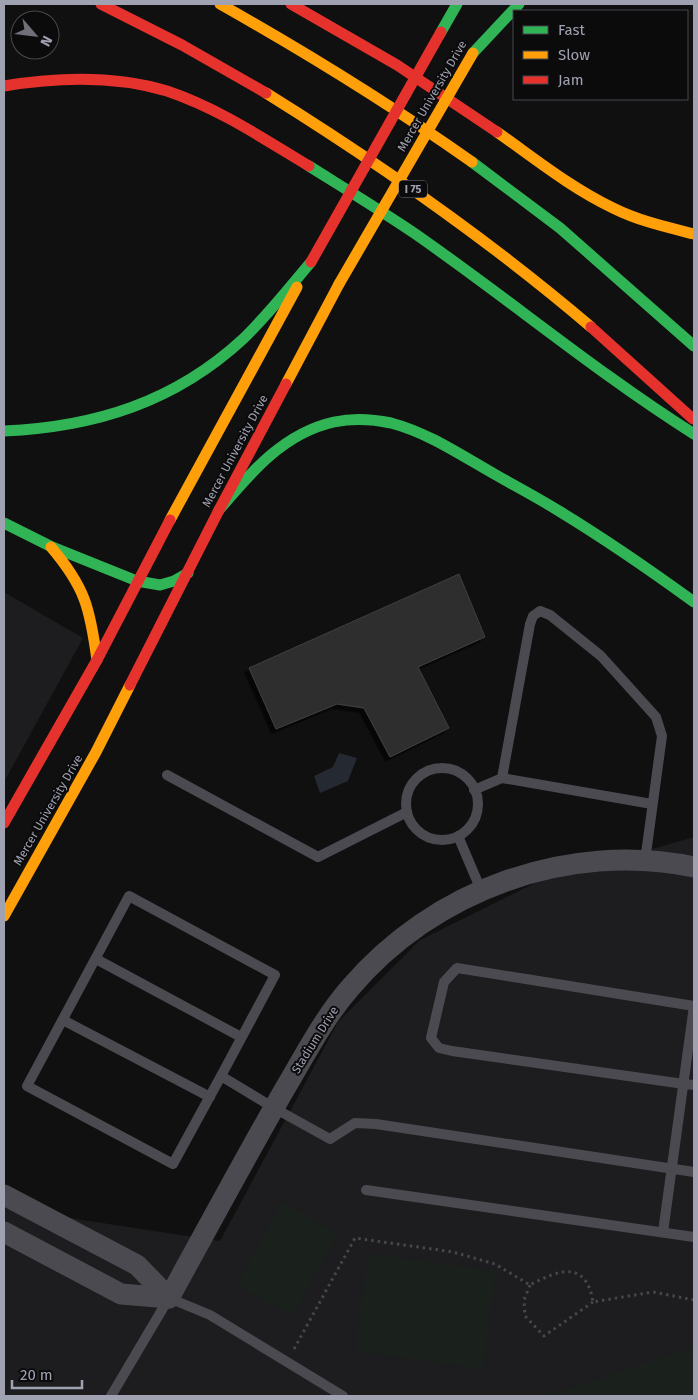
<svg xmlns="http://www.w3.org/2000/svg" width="698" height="1400" font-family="'Fira Sans',sans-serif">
  <defs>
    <filter id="shadow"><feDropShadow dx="-4.5" dy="4.5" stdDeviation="0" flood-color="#0009"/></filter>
  </defs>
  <rect width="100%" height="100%" fill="#101010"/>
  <g fill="#1d1d1f">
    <path d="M4,592l79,46 -79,144z"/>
    <path d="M694,837v559h-690v-188l216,33 118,-219 82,-82 115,-57z"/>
  </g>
  <g fill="#1a211c">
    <path d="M282,1202l56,31 -45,83 -56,-30z"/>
    <path d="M369,1254l127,17 -14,98 -127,-18z"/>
    <path d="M694,1349v47h-146l135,-46z"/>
  </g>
  <path fill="#242932" d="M339,753l18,5 -9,23 -28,12 -6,-17 19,-9z"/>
  <path fill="#2e2e2f" stroke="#3f3f44" filter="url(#shadow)" d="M459,574l26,63 -67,30 31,61 -59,29 -26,-49 -27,-4 -61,25 -27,-61z"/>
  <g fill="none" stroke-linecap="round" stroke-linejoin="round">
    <g stroke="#46464b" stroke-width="3" stroke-dasharray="2.5 4" stroke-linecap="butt">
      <path d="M530,1285l-6,15 1,16 19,20 49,-34"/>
      <path d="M294,1349l61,-111 98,14 42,12 35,21c28,-15 56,-26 63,17l60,-10 41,8"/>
    </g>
    <g stroke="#4a4a50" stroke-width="10">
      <circle cx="442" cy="804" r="36"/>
      <path d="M167,775l151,82 89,-45"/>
      <path d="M502,778l150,26"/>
      <path d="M474,790l28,-12 28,-154 3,-8 7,-5 10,4 51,41 55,61 6,19 -17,125"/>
      <path d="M458,836l23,54"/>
      <path d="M96,959l145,78"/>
      <path d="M63,1020l147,77"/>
      <path d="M221,1076l54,-101 -146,-79 -102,190 146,78 48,-88 53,32 56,31 25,-16 21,1 318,48"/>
      <path d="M366,1190l328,47"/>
      <path d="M663,1232l31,-226 -237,-38 -13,14 -13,56 8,10 13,3 232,33 10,1"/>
      <path d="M111,1396l58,-98 41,17 133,81"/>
    </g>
    <g stroke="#4a4a50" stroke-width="21">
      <path d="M4,1195l133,70 32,33"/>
      <path d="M4,1232l117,62 48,4"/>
      <path d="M169,1298c38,-69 75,-138 114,-206 21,-35 40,-73 67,-104 83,-98 218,-147 344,-121"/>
    </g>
    <g stroke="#30b455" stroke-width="11">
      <path d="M441,32l16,-28"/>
      <path d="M473,53l46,-49"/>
      <path d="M472,162l88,66 134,118"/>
      <path d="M309,166c35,22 71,44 105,67 95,66 182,139 280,201"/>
      <path d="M4,431c91,-4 171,-29 239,-92 25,-24 46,-51 68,-77"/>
      <path d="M219,510c32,-38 65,-77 115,-88 19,-4 38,-3 57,1 38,10 71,33 105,52 21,12 42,23 63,36 46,28 91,59 135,91"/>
      <path d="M4,523l46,23 87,35 23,4 14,-4 14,-8"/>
    </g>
    <g stroke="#ff9f0a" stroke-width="11">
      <path d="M220,4c87,49 171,101 252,158"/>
      <path d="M266,93c114,71 223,147 325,234"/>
      <path d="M497,132c37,26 74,56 116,76 26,13 53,19 81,26"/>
      <path d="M286,384l53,-100"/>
      <path d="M170,520l127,-233"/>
      <path d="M51,547c34,40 39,61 46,113"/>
      <path d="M4,916l92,-164 34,-67"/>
    </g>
    <g stroke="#e5322d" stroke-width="11">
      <path d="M101,4l81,41 84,48"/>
      <path d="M291,4l106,61 100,67"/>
      <path d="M4,86c54,-9 110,-11 163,5 51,17 97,48 142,75"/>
      <path d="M591,327l102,92"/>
      <path d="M130,685l89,-175 67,-126"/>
      <path d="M4,823l93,-163 73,-140"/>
    </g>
    <path stroke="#ff9f0a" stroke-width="11" d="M339,284l134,-231"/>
    <path stroke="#e5322d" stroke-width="11" d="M311,262l130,-230"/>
  </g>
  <g text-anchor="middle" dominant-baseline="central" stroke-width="4" stroke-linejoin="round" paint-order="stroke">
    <rect fill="#0b0b0c" stroke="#737580" stroke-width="1" x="399" y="180.5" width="28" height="17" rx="4"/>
    <g font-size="11" font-weight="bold" fill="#a0a2b2">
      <text x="413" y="189">I 75</text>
    </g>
    <g font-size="12" fill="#a0a2b2" stroke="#0b0b0c">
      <text transform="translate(432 96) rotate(-60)">Mercer University Drive</text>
      <text transform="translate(235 451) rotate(-62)">Mercer University Drive</text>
      <text transform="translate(48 810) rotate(-60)">Mercer University Drive</text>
      <text transform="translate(315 1040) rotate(-58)">Stadium Drive</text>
    </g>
  </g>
  <rect width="698" height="1400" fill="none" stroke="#a0a2b2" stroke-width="10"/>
  <rect x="513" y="10" width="175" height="90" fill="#0b0b0c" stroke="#47474e"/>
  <rect x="523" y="26" width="25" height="8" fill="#30b455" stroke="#47474e"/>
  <text x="558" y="35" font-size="15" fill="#a0a2b2">Fast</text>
  <rect x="523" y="51" width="25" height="8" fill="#ff9f0a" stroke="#47474e"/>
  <text x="558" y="60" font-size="15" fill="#a0a2b2">Slow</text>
  <rect x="523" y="76" width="25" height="8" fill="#e5322d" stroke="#47474e"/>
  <text x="558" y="85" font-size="15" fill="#a0a2b2">Jam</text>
  <g transform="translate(35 35) rotate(118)"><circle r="24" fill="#0b0b0c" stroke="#47474e"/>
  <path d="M0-4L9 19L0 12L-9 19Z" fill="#6e6f79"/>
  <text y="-8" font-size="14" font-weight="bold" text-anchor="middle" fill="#a0a2b2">N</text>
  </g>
  <path d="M12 1380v8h70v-8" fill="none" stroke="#a0a2b2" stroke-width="2.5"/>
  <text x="20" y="1380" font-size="15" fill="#a0a2b2" stroke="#0b0b0c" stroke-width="4" paint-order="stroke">20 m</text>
</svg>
